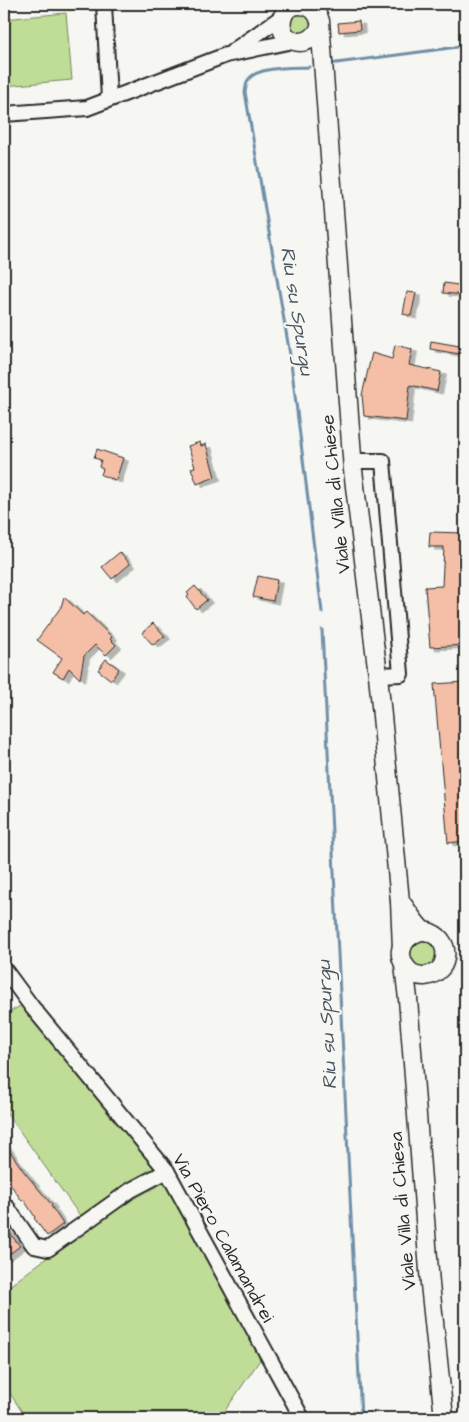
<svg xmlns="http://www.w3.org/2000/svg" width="469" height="1422" font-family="'Architects Daughter',sans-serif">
  <defs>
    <filter id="shadow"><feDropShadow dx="5.5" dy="3" stdDeviation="0" flood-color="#0004"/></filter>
  </defs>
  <rect width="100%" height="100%" fill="#f6f6f2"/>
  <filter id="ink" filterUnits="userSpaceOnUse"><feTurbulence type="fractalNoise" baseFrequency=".02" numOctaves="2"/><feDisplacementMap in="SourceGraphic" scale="10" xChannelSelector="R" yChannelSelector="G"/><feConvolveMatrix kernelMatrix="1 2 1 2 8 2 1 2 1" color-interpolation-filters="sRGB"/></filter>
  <g filter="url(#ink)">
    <g fill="#bfdd96" stroke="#758460">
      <path d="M305,10l10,16 -14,11 -14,-12 1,-7z"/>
      <path d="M66,13l6,67 -68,6v-67z"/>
      <circle cx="423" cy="954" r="14"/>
      <path d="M22,1005l16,17 120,147 -75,51 -79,-111v-94z"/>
      <path d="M166,1179l96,178 -42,61h-121l-4,-3h-5l-12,3h-52l-22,-34v-94l122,-92 18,-12z"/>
    </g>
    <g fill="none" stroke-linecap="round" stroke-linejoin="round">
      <g stroke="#6f8fa8" stroke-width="3">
        <path d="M329,64l136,-18"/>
        <path d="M309,67c-15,1 -52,-1 -61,13 -2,3 -2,8 -3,12l45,263 32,257"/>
        <path d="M322,630l39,788"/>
      </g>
    </g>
    <g fill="#f4bfa6" stroke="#2b2b2b" filter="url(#shadow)">
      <path d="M359,21l1,9 -21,2 -1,-9z"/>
      <path d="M444,283l21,3v9l-22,-2z"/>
      <path d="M407,292l9,1 -5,23 -8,-2z"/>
      <path d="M431,341l34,6v8l-35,-6z"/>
      <path d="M395,345l17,4 -3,16 32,7 -4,19 -27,-6 -4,36 -42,-5 -2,-21 10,-42 20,6z"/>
      <path d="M200,442l1,4 5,-2 9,33 -18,7 -6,-16 4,-1 -7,-21z"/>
      <path d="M97,449l26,9 -7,22 -15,-5 2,-6 -4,-2 2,-7 -7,-2z"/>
      <path d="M430,532l33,1v22h2v90l-35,2 -5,-60 17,-1 2,-39h-15z"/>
      <path d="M120,552l10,12 -18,15 -10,-12z"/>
      <path d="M258,576l19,4 -4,21 -20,-4z"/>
      <path d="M195,586l12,14 -11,9 -9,-12 2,-2 -2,-2z"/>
      <path d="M64,597l19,18 3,-3 26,25 -2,2 6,6 -10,10 -11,-10 -11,11 -4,23 -11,-11 -6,10 -10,-6 9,-14 -25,-18 24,-33z"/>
      <path d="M153,623l12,13 -12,9 -11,-12z"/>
      <path d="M106,659l13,10 -8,11 -13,-10z"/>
      <path d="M465,682v159l-17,2 -14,-159z"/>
      <path d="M4,1143l21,30 27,32 -1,1 12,18 -16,12 -13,-18 1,-1 -11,-17 -2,1 -18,-26z"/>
      <path d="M4,1226l16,20 -16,12z"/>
    </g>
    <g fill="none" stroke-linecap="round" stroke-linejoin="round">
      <defs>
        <g id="minor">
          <path d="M104,4l5,95"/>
          <path d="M233,51l50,-35"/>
          <path d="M4,114l83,-6 139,-53 67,-14"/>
          <path d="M352,461h31l18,213 -23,1"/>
          <path d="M4,969l28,38 135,164 135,247"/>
          <path d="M7,1207l27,39 14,3 83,-59 36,-19"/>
        </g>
        <g id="major">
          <path d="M320,27c-9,24 -42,17 -38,-7 3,-20 32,-20 38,1l33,449 25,205 22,226 2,47"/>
          <path d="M400,901c7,9 13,20 21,28 3,3 6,2 10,4 10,4 16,14 14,25 -3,21 -34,25 -42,4 -7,-15 5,-28 19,-31"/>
          <path d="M404,965l4,34 22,285 14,134"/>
        </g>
      </defs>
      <use href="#minor" stroke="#2b2b2b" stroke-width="18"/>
      <use href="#major" stroke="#2b2b2b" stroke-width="21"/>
      <use href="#minor" stroke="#f6f6f2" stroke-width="14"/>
      <use href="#major" stroke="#f6f6f2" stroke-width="18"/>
    </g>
  </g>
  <g text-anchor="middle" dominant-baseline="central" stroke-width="4.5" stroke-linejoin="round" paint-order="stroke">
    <g font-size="19" fill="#2b2b2b" stroke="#f6f6f2">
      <text transform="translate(336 494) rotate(-96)">Viale Villa di Chiese</text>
      <text transform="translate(403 1211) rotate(-95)">Viale Villa di Chiesa</text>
      <text transform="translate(223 1238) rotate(61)">Via Piero Calamandrei</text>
    </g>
    <g font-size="20" font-style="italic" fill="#48545f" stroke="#f6f6f2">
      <text transform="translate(297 311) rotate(81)">Riu su Spurgu</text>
      <text transform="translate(327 1025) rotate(-93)">Riu su Spurgu</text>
    </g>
  </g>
  <rect width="469" height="1422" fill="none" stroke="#f6f6f2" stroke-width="20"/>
  <rect x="10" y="10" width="449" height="1402" fill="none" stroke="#2b2b2b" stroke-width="2" filter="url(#ink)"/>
</svg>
